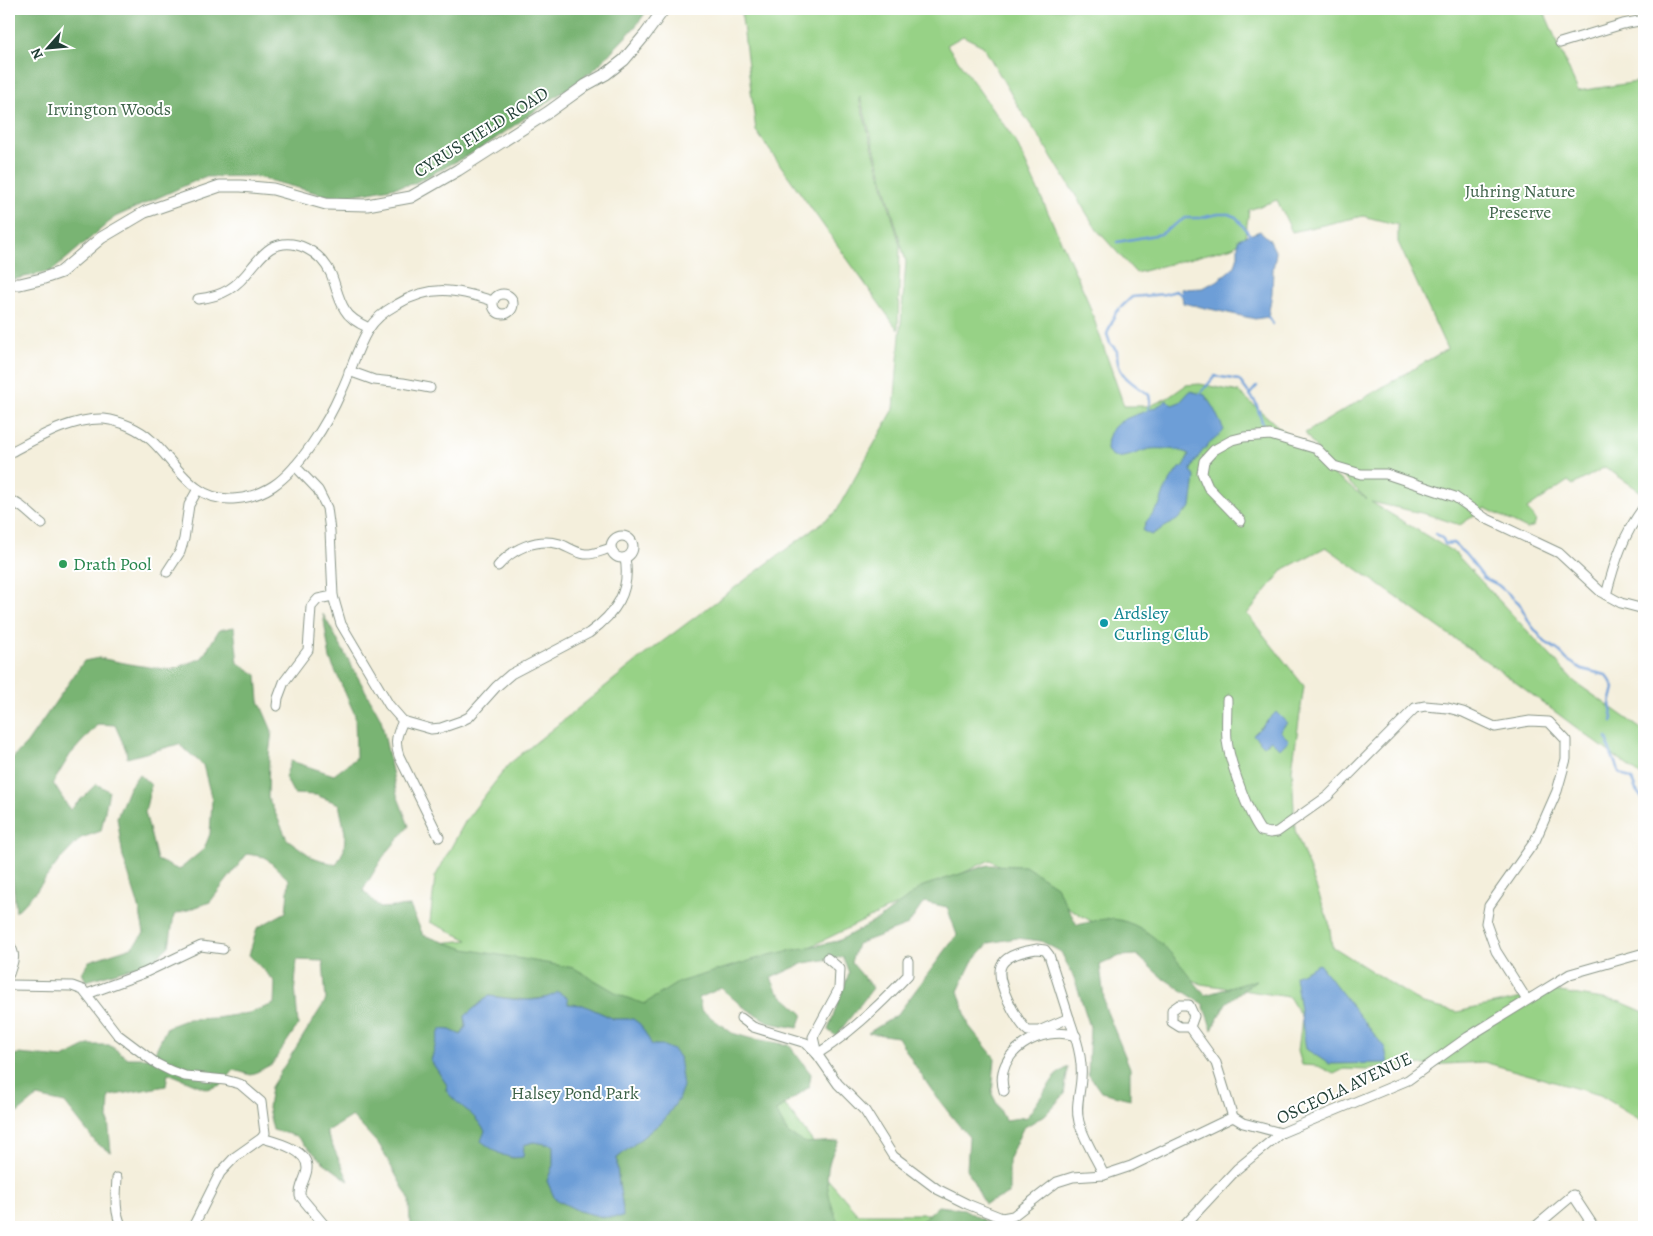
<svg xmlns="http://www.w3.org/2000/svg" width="1653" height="1236" font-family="Alegreya,serif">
  <rect width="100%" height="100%" fill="#fff"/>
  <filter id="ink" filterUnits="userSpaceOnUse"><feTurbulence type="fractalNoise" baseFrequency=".02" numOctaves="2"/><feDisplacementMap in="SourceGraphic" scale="10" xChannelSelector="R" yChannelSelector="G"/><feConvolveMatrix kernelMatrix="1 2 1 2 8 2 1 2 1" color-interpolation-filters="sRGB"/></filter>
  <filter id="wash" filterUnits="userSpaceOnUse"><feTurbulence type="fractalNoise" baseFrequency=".0096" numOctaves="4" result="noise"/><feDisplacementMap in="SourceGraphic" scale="20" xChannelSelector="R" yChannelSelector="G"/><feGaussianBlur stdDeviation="1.12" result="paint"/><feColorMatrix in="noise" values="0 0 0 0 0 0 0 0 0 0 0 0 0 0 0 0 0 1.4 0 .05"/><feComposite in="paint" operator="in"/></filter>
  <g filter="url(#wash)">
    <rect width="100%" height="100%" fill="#f4efdc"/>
    <path fill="#97d286" stroke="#5b885d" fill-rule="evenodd" d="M741,9h802l35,82 66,-10v413l-39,-27 -32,18 -5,-4 -41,28c4,6 12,9 7,17l-7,3 -42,-21 -25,17 -34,-11 -55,-12 84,51 120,129 69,49v47l-141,-105 -177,-126 -42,22 -37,45 57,72 -12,83 3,61 34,92 3,24 91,58 34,8 97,-21 67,11 23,10v110l-44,-27 -116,-33 -95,5 -22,3 -23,-1 -10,5 -16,-8 -16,-1 -4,-14 4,-33 -13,-21 -88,-13 -89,-50 -122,-74 -218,105 -94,29 67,58 68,90 5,26 40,46h100l23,13h-493l-48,-284 28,-3 -38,-18 5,-45 31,-57 43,-56 134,-108 192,-143 59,-104 12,-147 -46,-165v6l40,142 -2,85 -142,-199zM963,36l20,10 38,65 19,27 57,92 39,43 97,-26 12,-9 4,-28 28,-10 15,32 71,-16 35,9v17l49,107 -142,84 20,28 42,38 -35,-25 -93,-82 -39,-8 -14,1 -17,12 -19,9h-26l-38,-110 -70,-154 -69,-97z"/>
    <g fill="#79b473" stroke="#4c7854" fill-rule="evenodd">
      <path d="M9,9h639l-12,17 -42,44 -112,78 -69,36 -77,14 -83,-22 -49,1 -89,40 -63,54 -41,9 -2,-2z"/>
      <path d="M323,614l58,105 16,76 12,31 -26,31 -20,33 17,18 30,-2 13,29 42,14 109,19 48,28 22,8 35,-22 90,-27 69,-14 41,-22 44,-33 65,-21 37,1 31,20 21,39c11,-2 24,-7 35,-6 42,4 68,46 93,76l51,-15 -30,23 -14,27 -9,-26 -43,-28 -23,-21 -17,1 -20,9 5,42 25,61v31l-29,-7 -13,-18 2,-47 -15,-47 -14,-28 -20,-11 -24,-3 -28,5 -17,19 -14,29 11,35 26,32 -3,36 13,26 22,-3 29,-42 12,-8 -4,28 -19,20 -22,13 -14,30v36l-24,10 -18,-35 2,-32c-28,-32 -50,-63 -71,-100l-30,-4 29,-18 60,-80 -10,-28 -23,-5 -16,23 -51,19 -6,18 22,26 -37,48 -8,-6 21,-57 -6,-16 -39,6 -33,15 6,13 26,23 -5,14 -28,-5 -28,-17 -21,-18 -22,10 2,12 31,23 17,5 40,7 22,29 -2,13 -33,24 12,23 18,9 33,-2c-19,30 -12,55 1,86h-430l-1,-28 -29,-53 -28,-30 -26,16 23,49 -26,-19 -27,-26 -23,-6 -5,-22 3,-21 55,-87 -3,-39 -26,-1 -2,25 3,40 -26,39 -21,11 -17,-5 -13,15 -14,4 -39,-16 -2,13 -57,10 -1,23 3,33 -14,-8 -32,-41 -28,-6 -22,18 -6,11v-69l9,-3 45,4 25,-13h21l19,13h24l15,-31 21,-8 28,-1 33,-5 25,-9 1,-22 -26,-27 8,-27 29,-16 3,-32 -24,-23 -18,-3 -37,48 -36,13 -5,31 -18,16 -65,19 -4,-8 7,-12 43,-14 12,-14 -5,-26 -16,-50 -6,-40 12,-29 10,-14 12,11 -6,27 12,48 22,10 25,-21 6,-15 2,-34 -9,-35 -24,-21 -52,14 -1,-8 -11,-25 -17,-1 -28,31 -17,28 17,27 26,-26 13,7 -8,40 -20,7 -23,24 -22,29 -20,21 -3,-32 -4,-4v-114l18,-19 57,-82 15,-3 36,7 36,5 31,-12 17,-28 15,-3 4,36 19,12 2,26 13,30 -3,24 -1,42 19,42 25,18 24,8 8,-15 1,-17 -6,-29 -23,-9 -22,-1 -9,-17 6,-16 43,14 22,-17 -1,-43 -25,-56zM489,996l39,4 22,-3 18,7 15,1 31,14h19l19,26c12,0 19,3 27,12l-1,43 -14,20 -47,38 1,21 5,29 -20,9 -24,-6 -24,-12 -8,-18 6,-16v-20l-20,-3 -9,3 -2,12 -10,1 -14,-5c-7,-12 -14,-26 -24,-36 -9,-10 -20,-16 -28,-27l1,-5 -16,-24 9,-31h10l11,5 5,-9 -1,-10z"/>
      <path d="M938,1206l26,3 31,18h-80z"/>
    </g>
    <g fill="#6d9ed7" stroke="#466e86">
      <path d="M1260,231l9,8 7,14 -3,16 -1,24 -4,24 -13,2 -72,-16 -2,-14 21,-1 15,-7 18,-15 3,-11v-16z"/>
      <path d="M1190,391l15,4 9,14 10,21c-5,7 -11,10 -16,15 -7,7 -13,16 -17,25l4,7 -4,30 -14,13 -26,15 -8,-4 3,-9 13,-16 7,-19 13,-19 5,-1 5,-13c-10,-5 -27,-6 -39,-5 -13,2 -33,17 -43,1 -1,-38 37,-31 60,-50l5,5 8,-3z"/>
      <path d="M1276,712l11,11 -7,8 9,9 -9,9 -9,-9 -7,6 -11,-11z"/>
      <path d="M1319,964l66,84 3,15 -59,1 -23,-15 -11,-73z"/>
      <path d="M558,992l10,6v6l15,1 31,14h19l7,5 12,21h10l11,5 6,7 4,29 -5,14 -14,20 -47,38c-1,21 6,39 6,59h-20l-24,-6 -24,-12 -8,-18 6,-16v-20l-20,-3 -9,3 -1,12c-18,3 -28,-6 -42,-16l4,-10c-3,-4 -6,-9 -10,-13 -10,-11 -20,-15 -29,-28l1,-5 -16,-24 9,-32 10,1 11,5 5,-9 -1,-10 24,-20c22,3 50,9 69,-4z"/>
    </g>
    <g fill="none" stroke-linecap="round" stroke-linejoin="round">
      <g stroke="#6d9ed7" stroke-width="2.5">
        <path d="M1117,242l44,-8 24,-16h15l18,-4h10l8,3 14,18"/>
        <path d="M1268,317l5,7"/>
        <path d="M1200,394l15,-18 24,4 17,23 8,25"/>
        <path d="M1250,394l7,-8"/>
        <path d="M1148,411l2,-10 -1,-6c-17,-13 -33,-18 -32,-44l-7,-8 -3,-9 9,-22 16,-15 33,-3 11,-3 6,4"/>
        <path d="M1436,534l7,5 2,5 8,-1 12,11 19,24 14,7 21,18 12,22 14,17 14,9 8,9 15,9 24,6 4,5 4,8 -4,16 3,14 -1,3"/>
        <path d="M1607,738l2,6 -1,2 11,26 13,8 4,10 8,11"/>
      </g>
    </g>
  </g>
  <g filter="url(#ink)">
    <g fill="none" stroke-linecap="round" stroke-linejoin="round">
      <defs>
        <g id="minor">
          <path d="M1560,43l63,-19 21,-4"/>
          <circle cx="503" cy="304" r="10"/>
          <path d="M198,299c26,-3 39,-12 54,-32 6,-7 11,-14 19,-19 23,-12 50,4 60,26 5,12 7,25 14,36 5,9 15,14 24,18"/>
          <path d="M349,371l25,9 29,3 27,5"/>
          <path d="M9,453c27,-14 63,-36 95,-34 17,2 35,10 47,21 17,16 29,36 47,49 22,16 53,11 75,-3 27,-18 55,-64 68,-94 10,-20 15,-42 27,-62 7,-11 17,-19 28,-25 35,-21 60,-16 97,-4"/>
          <path d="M295,466l23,24 9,18 3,23 3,65 8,28 48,81 14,16 28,8 10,-1 20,-7 8,-4 27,-30 15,-13 78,-41c27,-20 42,-41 36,-75"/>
          <path d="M9,500c13,4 22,16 33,24"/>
          <path d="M1241,521l-33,-34 -6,-14 2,-12 10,-11 18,-10 12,-3 26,-2 47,14 17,17 27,8h25l69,23 30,21 74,35 42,39 20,11 23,6"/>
          <circle cx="622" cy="547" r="11"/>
          <path d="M498,566c14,-17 39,-29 62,-22 8,3 16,9 25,10 8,1 18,-4 26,-6"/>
          <path d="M167,572l13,-20 4,-13 5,-34 9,-16"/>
          <path d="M1606,595c9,-34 17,-60 38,-88"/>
          <path d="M1227,700c0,13 -1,27 0,40 2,20 21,74 34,91l9,2 7,-1 51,-36 87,-88 10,-2 23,2 15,4 32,15 35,-6 19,1 17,18v19l-9,32 -22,50 -46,65 -3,17 10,28 31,49"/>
          <path d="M277,706l1,-8 6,-16 24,-32 3,-43 7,-8 15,-3"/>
          <path d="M403,721c-6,13 -9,21 -4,35l40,81"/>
          <path d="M9,944c8,12 4,17 0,30"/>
          <path d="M1037,949l8,1 4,5 20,63 -30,13h-11c-11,-9 -35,-53 -26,-67 6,-10 24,-13 35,-15z"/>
          <path d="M9,985l63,1 11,4 34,44 40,30 14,7 14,5 40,4 15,4 21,18 4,31 -3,5"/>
          <path d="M87,994l57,-21 57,-27 22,3"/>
          <path d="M741,1018l12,9 53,16 11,11 21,30 27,27 28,45 44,33 30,15 35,14 11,-2 44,-34 16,-5 31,-2 27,-9 102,-49 10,6 38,10"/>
          <path d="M1069,1018c7,20 14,40 12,61 -1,15 -6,28 -2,43 5,18 17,36 25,53"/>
          <path d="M1190,1027l4,-11 -5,-11h-10l-7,5v12l8,5h10l26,36 17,54"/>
          <path d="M817,1054c34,-21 64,-50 91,-79v-14"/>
          <path d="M817,1054l-4,-17 26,-48 1,-20 -13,-11"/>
          <path d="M1004,1091c-12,-39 39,-67 72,-55"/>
          <path d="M262,1138c14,4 47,12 45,31 -1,10 -8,17 -7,27l26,31"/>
          <path d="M117,1178c-1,17 -3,34 5,49"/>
          <path d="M193,1227l27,-54 15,-16 27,-19"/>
          <path d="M1183,1227l54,-58 44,-36 127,-53 60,-43 102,-63 74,-21"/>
          <path d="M1535,1227l38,-32 21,32"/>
        </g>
        <path id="tertiary" d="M9,284h11l21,-5 20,-7 40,-34 44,-26 75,-26h21l32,3 53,15 41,1 44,-8 47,-27 89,-57 39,-28 20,-11 18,-14 21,-25 19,-26"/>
      </defs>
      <use href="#minor" stroke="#8a9688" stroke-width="11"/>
      <use href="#tertiary" stroke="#8a9688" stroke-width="13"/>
      <use href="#minor" stroke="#fff" stroke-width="9"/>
      <use href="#tertiary" stroke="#fff" stroke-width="11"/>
    </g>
  </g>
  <circle fill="#2e9e5b" stroke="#fff" stroke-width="2" cx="63" cy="564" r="5"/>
  <circle fill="#0f9aa8" stroke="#fff" stroke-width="2" cx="1104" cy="623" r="5"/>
  <g text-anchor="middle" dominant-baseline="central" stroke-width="4" stroke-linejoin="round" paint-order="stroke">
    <g font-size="18" fill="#3d6248" stroke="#fff">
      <text x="109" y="109">Irvington Woods</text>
      <text x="1520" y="191">Juhring Nature<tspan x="1520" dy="21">Preserve</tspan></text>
      <text x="575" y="1093">Halsey Pond Park</text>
    </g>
    <g font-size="18" fill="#1f3d34" stroke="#fff">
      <text transform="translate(481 132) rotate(-32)">CYRUS FIELD ROAD</text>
      <text transform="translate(1344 1088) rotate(-25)">OSCEOLA AVENUE</text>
    </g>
    <g font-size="18" fill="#27864d" stroke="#fff" text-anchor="start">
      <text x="73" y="564">Drath Pool</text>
    </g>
    <g font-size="18" fill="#0d838f" stroke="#fff" text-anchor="start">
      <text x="1114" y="613">Ardsley<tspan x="1114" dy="21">Curling Club</tspan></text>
    </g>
  </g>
  <rect width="1653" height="1236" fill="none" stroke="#fff" stroke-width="30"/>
  <g transform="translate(48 48) rotate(243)" stroke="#ffffff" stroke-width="4" paint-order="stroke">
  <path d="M0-4L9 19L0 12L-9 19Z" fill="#1f3d34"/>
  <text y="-8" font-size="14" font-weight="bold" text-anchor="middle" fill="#1f3d34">N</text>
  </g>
</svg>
